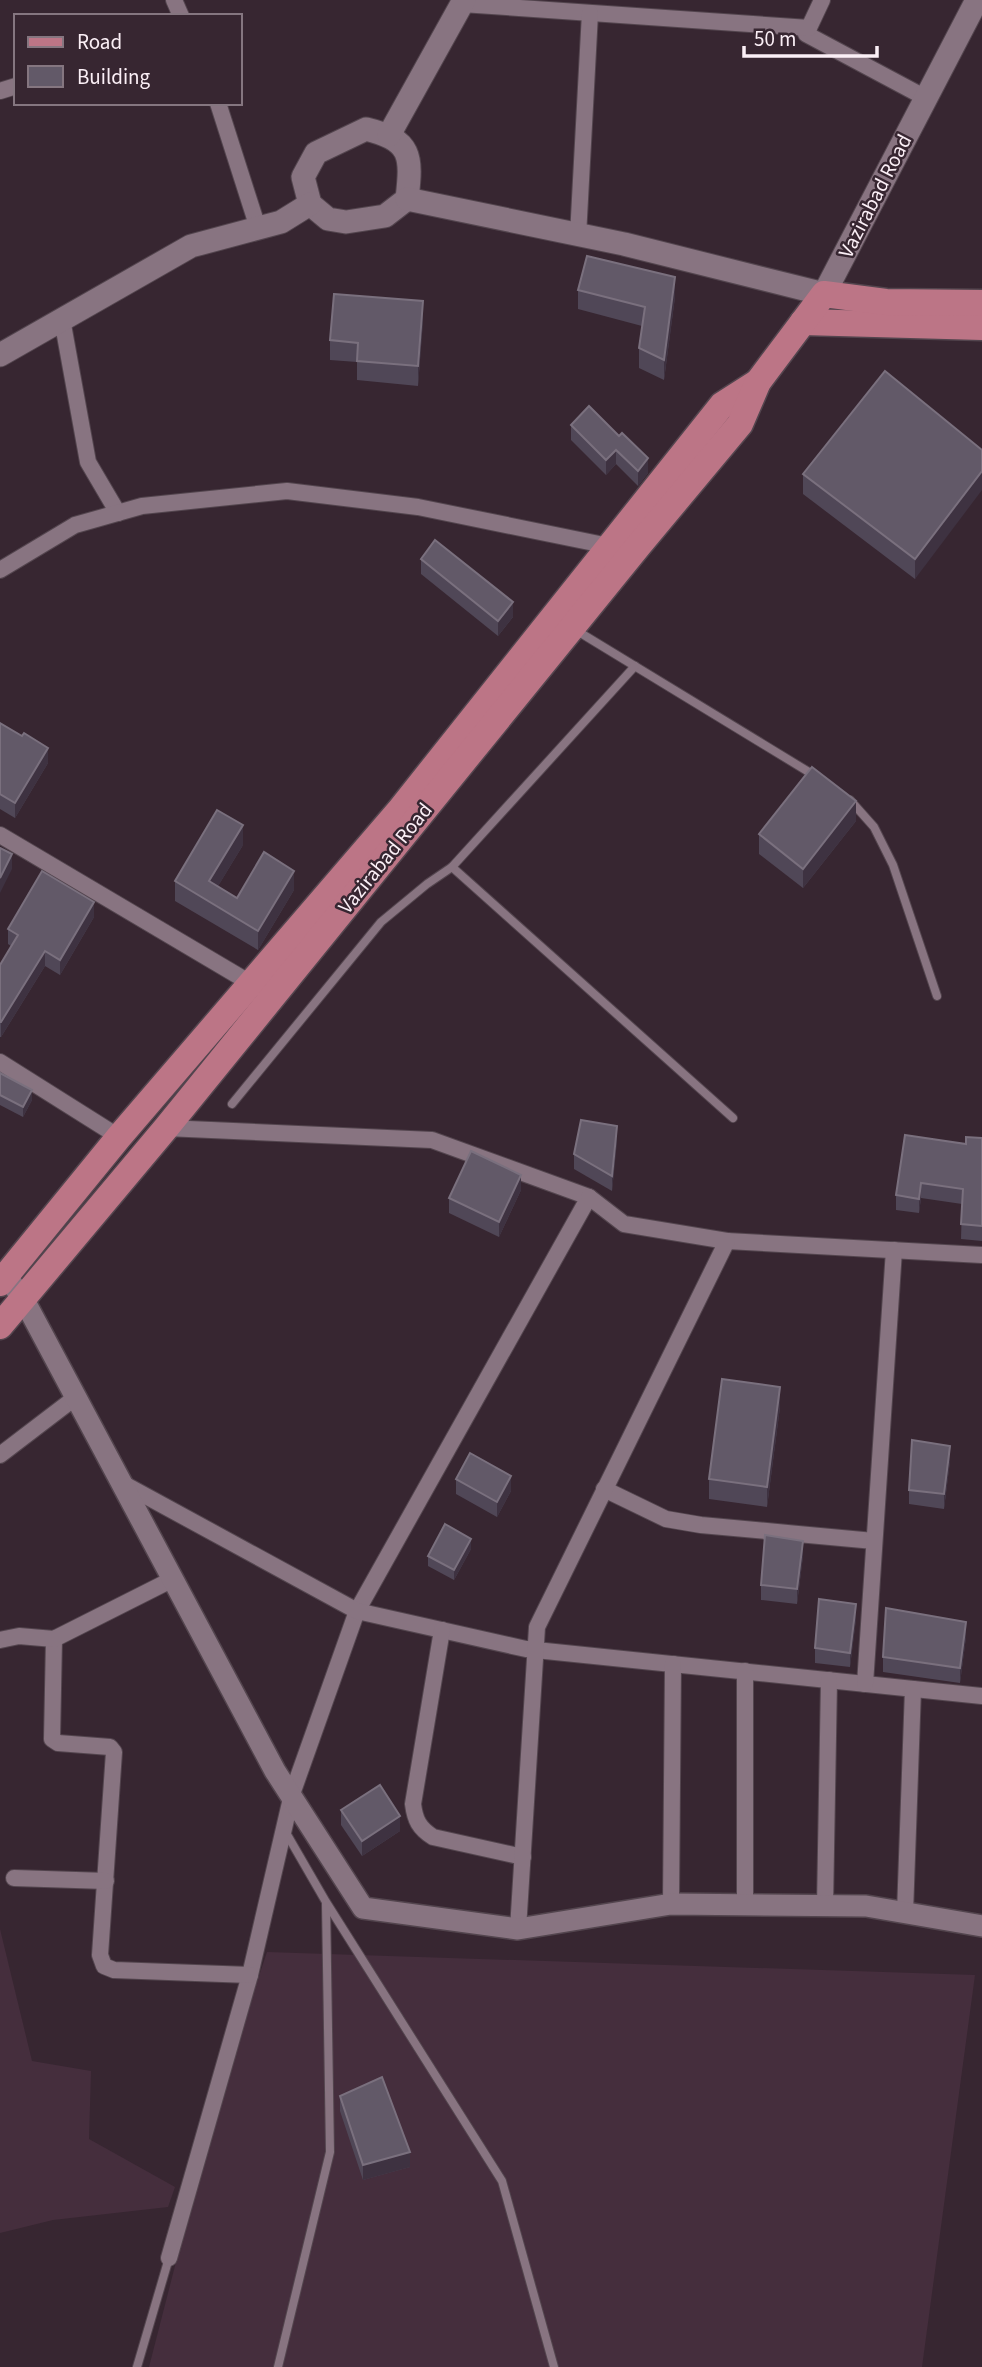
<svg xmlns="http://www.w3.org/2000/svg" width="982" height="2367" font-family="'Source Sans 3',sans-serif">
  <rect width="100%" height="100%" fill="#372631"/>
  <g fill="#452e3d">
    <path d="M0,1929l32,132 59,10 -2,68 86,48 -7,20 -115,13 -53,13z"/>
    <path d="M267,1952l708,23 -53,392h-773l27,-105 7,-58z"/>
  </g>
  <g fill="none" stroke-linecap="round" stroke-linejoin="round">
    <defs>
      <g id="service">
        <path d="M574,629l243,148"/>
        <path d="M850,800l24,27 19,38 44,131"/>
        <path d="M452,867l281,251"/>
        <path d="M232,1104l149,-182 46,-38 25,-17 183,-201"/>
        <path d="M285,1831l41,71 176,279 52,186"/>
        <path d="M137,2367l32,-109"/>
        <path d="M278,2367l52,-215 -4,-248"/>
      </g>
      <g id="minor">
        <path d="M174,0l7,16"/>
        <path d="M822,0l-16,34 120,64"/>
        <path d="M462,4l347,24"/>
        <path d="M0,91l16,-5"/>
        <path d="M218,103l40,125"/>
        <path d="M578,236l12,-223"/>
        <path d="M62,319l26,143 30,51"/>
        <path d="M0,570l75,-45 67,-19 145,-15 131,16 191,39"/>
        <path d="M0,835l257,152"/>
        <path d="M0,1062l119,75"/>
        <path d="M166,1128l266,12 157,57 -232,414 -65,183 -42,181 -81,283"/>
        <path d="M727,1241l255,14"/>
        <path d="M0,1455l76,-58"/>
        <path d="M122,1483l235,128 169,38 456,47"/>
        <path d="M604,1489l62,30 35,6 173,16"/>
        <path d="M442,1630l-29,174c2,16 6,24 20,33l90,20"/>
        <path d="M54,1639l-2,100 6,4 52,4 4,5 -14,203 4,11 10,4 136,5"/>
        <path d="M0,1640l19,-4 35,3 119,-60"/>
        <path d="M745,1671v234"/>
        <path d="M865,1684l29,-434"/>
        <path d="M14,1878l92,3"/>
        <path d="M671,1904l2,-240"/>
        <path d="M825,1906l4,-226"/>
        <path d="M905,1913l8,-224"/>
        <path d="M518,1929l19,-302 190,-386 -103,-17 -35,-27"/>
      </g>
      <path id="tertiary" d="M6,1276l18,24 251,471 88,137 155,21 153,-25 195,2 116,20"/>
      <g id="secondary">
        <path d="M366,129c46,11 46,27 41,70l-22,17 -39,6 -18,-3 -18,-15 -7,-27 13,-24z"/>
        <path d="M389,135l75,-135"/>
        <path d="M407,199l217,45 200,50 153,-294"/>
        <path d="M0,355l191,-109 90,-24 29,-18"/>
      </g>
      <g id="primary">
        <path d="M803,322l179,5"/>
        <path d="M0,1283l119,-146 280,-326 323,-406 36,-23"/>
        <path d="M0,1326l166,-198 473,-583 101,-121 18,-42 66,-88 62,8 96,1"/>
      </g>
    </defs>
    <use href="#service" stroke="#53454e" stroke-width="10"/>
    <use href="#minor" stroke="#53454e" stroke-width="18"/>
    <use href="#tertiary" stroke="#53454e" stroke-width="24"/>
    <use href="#secondary" stroke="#53454e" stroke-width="25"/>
    <use href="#primary" stroke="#53454e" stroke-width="29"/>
    <use href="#service" stroke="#887481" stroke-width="8"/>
    <use href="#minor" stroke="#887481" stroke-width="16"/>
    <use href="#tertiary" stroke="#887481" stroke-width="21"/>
    <use href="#secondary" stroke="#887481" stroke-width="23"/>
    <use href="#primary" stroke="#bc7586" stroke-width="26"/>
  </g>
  <g fill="#504757">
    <path d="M578,290l97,7 -11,83 -25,-12v-20l3,-22 -64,-17z"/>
    <path d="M423,321l-5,65 -61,-6v-18l-27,-2v-20z"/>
    <path d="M589,406l59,67 -10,13 -22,-22 -10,11 -35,-35v-15z"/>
    <path d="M982,450l-67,129 -112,-85v-20z"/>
    <path d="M421,559l92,58 -15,19 -77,-62z"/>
    <path d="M0,723l48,40 -33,55 -15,-9z"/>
    <path d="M856,821l-53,67 -44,-34v-20z"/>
    <path d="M243,845l-25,41 19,12 57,-8 -36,60 -83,-49v-20z"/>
    <path d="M94,917l-34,58 -15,-9 -44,71h-1v-72l11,-19 -3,-2v-15z"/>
    <path d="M0,1073l32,27 -9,17 -23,-12z"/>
    <path d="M982,1138v103l-21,-2 1,-35 -41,-6 -2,15 -23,-3v-15l70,-51z"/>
    <path d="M617,1141l-5,50 -38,-22v-15z"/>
    <path d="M521,1190l-22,47 -50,-24v-15z"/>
    <path d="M780,1407l-13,100 -58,-8v-20z"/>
    <path d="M950,1461l-6,48 -35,-5v-14z"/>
    <path d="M456,1479l55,12 -14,26 -41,-23z"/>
    <path d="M471,1549l-17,31 -26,-14v-10z"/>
    <path d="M803,1556l-6,48 -36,-4v-15z"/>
    <path d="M856,1619l-6,48 -35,-4v-15z"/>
    <path d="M966,1637l-6,46 -77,-11v-15z"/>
    <path d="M341,1810l59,21 -38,25 -21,-31z"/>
    <path d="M340,2096l70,71 -47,13 -23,-69z"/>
  </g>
  <g fill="#3e3241">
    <path d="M675,277v20l-11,83v-20z"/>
    <path d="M423,301v20l-5,65v-20z"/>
    <path d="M616,450v14l-10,11v-15z"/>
    <path d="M648,458v15l-10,13v-15z"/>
    <path d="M982,471v19l-67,89v-20z"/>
    <path d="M513,602v15l-15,19v-15z"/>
    <path d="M48,748v15l-33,55v-15z"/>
    <path d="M856,801v20l-53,67v-19z"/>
    <path d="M243,825v20l-34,56v-20z"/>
    <path d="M12,854v15l-12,24v-15z"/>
    <path d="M294,871v19l-36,60v-19z"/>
    <path d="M94,902v15l-34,58v-15z"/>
    <path d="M45,951v15l-44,71v-15z"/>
    <path d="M32,1090v10l-9,17v-10z"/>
    <path d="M617,1126v15l-5,50v-15z"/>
    <path d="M521,1175v15l-22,47v-15z"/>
    <path d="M921,1183v15l-2,15v-14z"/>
    <path d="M780,1387v20l-13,100v-20z"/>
    <path d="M950,1446v15l-6,48v-15z"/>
    <path d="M511,1476v15l-14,26v-15z"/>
    <path d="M471,1539v10l-17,31v-10z"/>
    <path d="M803,1541v15l-6,48v-15z"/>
    <path d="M856,1604v15l-6,48v-14z"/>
    <path d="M966,1622v15l-6,46v-15z"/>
    <path d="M400,1816v15l-38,25v-15z"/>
    <path d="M410,2152v15l-47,13v-15z"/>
  </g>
  <g fill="#625968" stroke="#7a707e" stroke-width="2">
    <path d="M587,256l88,21 -11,83 -25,-12 6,-41 -67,-17z"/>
    <path d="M334,294l89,7 -5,65 -61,-5 1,-18 -28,-3z"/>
    <path d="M885,371l97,79v21l-67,88 -112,-85z"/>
    <path d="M589,406l30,30 3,-3 26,25 -10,13 -22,-21 -10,10 -35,-35z"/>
    <path d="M435,540l78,62 -15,19 -77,-62z"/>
    <path d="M0,723l22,13 2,-3 24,15 -33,55 -15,-9z"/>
    <path d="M812,767l44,34 -53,68 -44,-35z"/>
    <path d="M217,810l26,15 -34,56 28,17 27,-46 30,19 -36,60 -83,-50z"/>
    <path d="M0,848l12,6 -12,24z"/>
    <path d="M42,871l52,31 -34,58 -15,-9 -44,71h-1v-57l18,-30 -10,-6z"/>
    <path d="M0,1073l32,17 -9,17 -23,-12z"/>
    <path d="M581,1120l36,6 -5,50 -38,-22z"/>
    <path d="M905,1135l61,9v-7l16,1v88l-21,-2 2,-35 -42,-6 -2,16 -23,-4z"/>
    <path d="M471,1151l50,24 -22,47 -50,-24z"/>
    <path d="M722,1379l58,8 -13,100 -58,-8z"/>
    <path d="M912,1440l38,6 -6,48 -35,-4z"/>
    <path d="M470,1453l41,23 -14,26 -41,-23z"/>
    <path d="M445,1524l26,15 -17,31 -26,-14z"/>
    <path d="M765,1535l38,6 -6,48 -36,-4z"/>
    <path d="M819,1599l37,5 -6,49 -35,-5z"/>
    <path d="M886,1608l80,14 -6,46 -77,-11z"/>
    <path d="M380,1785l20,31 -38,25 -21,-31z"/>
    <path d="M382,2077l28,75 -47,13 -23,-69z"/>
  </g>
  <g text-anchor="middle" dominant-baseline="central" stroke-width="5" stroke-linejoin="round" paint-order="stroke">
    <g font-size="21" fill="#fbeff6" stroke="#372631">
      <text transform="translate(875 196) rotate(-63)">Vazirabad Road</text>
      <text transform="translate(385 858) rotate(-51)">Vazirabad Road</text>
    </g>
  </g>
  <rect x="14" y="14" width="228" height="91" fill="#372631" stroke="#857680" stroke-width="2"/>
  <rect x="28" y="37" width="35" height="10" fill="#bc7586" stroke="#857680" stroke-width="2"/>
  <text x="77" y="49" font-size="21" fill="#fbeff6">Road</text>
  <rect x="28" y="66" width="35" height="21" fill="#625968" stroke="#857680" stroke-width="2"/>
  <text x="77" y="84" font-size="21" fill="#fbeff6">Building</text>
  <path d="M744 46v10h133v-10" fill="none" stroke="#fbeff6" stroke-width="3.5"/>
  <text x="754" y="46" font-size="21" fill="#fbeff6" stroke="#372631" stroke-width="5" paint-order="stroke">50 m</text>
</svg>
